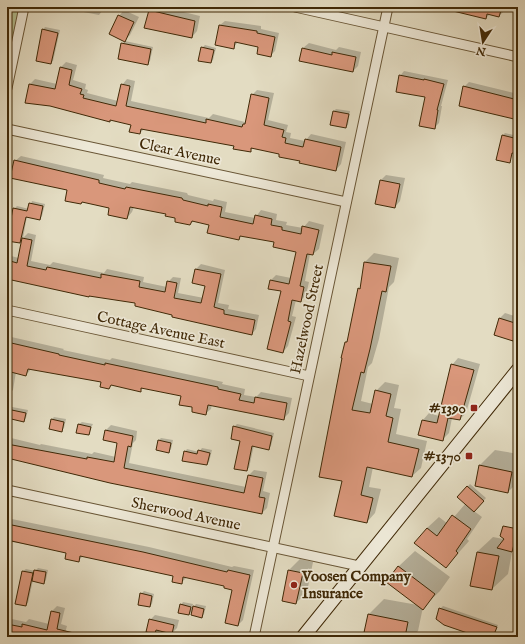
<svg xmlns="http://www.w3.org/2000/svg" width="525" height="644" font-family="'IM FELL English',serif">
  <rect width="100%" height="100%" fill="#e3dcc2"/>
  <filter id="stains"><feTurbulence type="fractalNoise" baseFrequency=".005" numOctaves="4"/><feColorMatrix values="0 0 0 0 .2 0 0 0 0 .09 0 0 0 0 .02 0 0 0 .5 -.17"/></filter>
  <radialGradient id="worn" r=".72"><stop offset=".6" stop-color="#630" stop-opacity="0"/><stop offset="1" stop-color="#630" stop-opacity=".3"/></radialGradient>
  <path fill="#b4c093" stroke="#7a744d" d="M7,7h17l-17,81z"/>
  <g fill="#0003">
    <path d="M58,7h47l-6,8z"/>
    <path d="M153,7h10l37,9 -3,15 -5,6 -42,-26z"/>
    <path d="M438,7h67l-1,4 -5,5 -9,-2 -4,4z"/>
    <path d="M124,10l15,7 -9,18 -5,5 -6,-24z"/>
    <path d="M225,21l36,5v3l18,4 -4,18 -5,5 -11,-9 -21,-5 -5,6 -13,-23z"/>
    <path d="M45,27l15,3 -7,31 -3,2 -7,-33z"/>
    <path d="M125,41l28,6 -3,14 -2,2 -26,-19z"/>
    <path d="M309,43l27,7 3,-3 22,5 -3,14 -5,5 -50,-23z"/>
    <path d="M205,45l11,3 -3,12 -2,2 -9,-14z"/>
    <path d="M66,62l11,3 -4,15 13,4 -1,5 3,1 -1,3 31,8 4,-16 5,-6 8,2 -4,20 78,17 4,-4 32,8 7,-27 5,-5 17,3 -6,27 20,5 -2,7 5,1 -1,5 15,3 6,-7 35,8 -5,22 -5,6 -82,-23 -4,4 -15,-5 -90,-18 -5,5 -8,-9 -102,-40 5,-5 22,5 4,-17z"/>
    <path d="M404,71l44,9 -7,26h1l-3,17 -5,5 -8,-32 -26,-20z"/>
    <path d="M469,82l49,12v20l-4,4 -50,-31z"/>
    <path d="M336,109l14,2 -2,14 -3,2 -14,-3 3,-13z"/>
    <path d="M505,133l13,3v17l-5,-1 -4,10 -6,-27z"/>
    <path d="M21,156l83,19 -1,3 27,6 2,-2 55,11 1,2 25,6 1,-2 13,3 -2,10 30,6 6,-8 16,4 -1,6 11,2 -1,3 17,3 6,-7 15,4 -5,24 -6,5h-3l-5,27 4,1 -3,13 -6,6 -4,-1 -4,16 4,1 -8,29 -5,6 -1,-61 -11,-11 5,-5 15,3 6,-27 -22,-9 -33,-7 -3,3 -29,-14 -16,-3 -4,3 -23,-11 -33,-6 -2,5 -5,6 -17,-11 -42,-17 -53,-29z"/>
    <path d="M386,175l19,3 -5,23 -5,6 -14,-27z"/>
    <path d="M32,201l13,3 -3,12 -2,3 -13,-3 -4,22 5,-5 8,2 -5,26 19,4 3,-3 51,11 3,-4 37,8 -1,5 24,5 1,-5 5,-5 8,1 -3,15 26,5 2,-13 -13,-3 3,-13 5,-5 24,6 -7,33 11,2 -1,4 31,6 -3,14 -4,5 -116,-32 -46,-7 -2,1 -81,-17v-24l12,3 4,-18 -3,2 -13,-2v-19l4,1 3,-13 3,-3 12,3z"/>
    <path d="M374,253l25,5 -5,24 -5,5 -10,52 -7,24 -4,4 -7,34 12,3 3,-13 9,-9 14,3 -5,23 7,1 -5,25 31,7 -6,27 -9,8 -39,-9 -4,20 12,2 -6,24 -8,9 -24,-42 3,-138 2,-2 11,-51 2,-2 4,-25z"/>
    <path d="M505,313l13,4v17l-5,6 -14,-21z"/>
    <path d="M7,336l57,13 -1,1 47,10 2,-2 111,24 -1,2 23,5 -1,6 12,2 5,-5 31,6 -3,15 -6,6 -71,-15 -1,5 -6,5 -11,-7 -12,-12 -38,-8 -4,4 -28,-7 -3,4 -7,-6 -71,-13 -5,6 -10,-3 -3,18 -6,6z"/>
    <path d="M458,358l22,6 -14,49 -6,6 -8,-1 -3,15 -7,7 -23,-6 4,-14 6,-7 10,3 13,-51z"/>
    <path d="M7,406l21,4 -2,8 -2,3 -17,-4z"/>
    <path d="M54,417l12,2 -2,9 -3,3 -9,-12z"/>
    <path d="M82,422l11,2 -5,10 -9,-10z"/>
    <path d="M237,424l37,9 -3,13 -3,3 -14,-4 -5,23 -3,2 -5,-30 -7,-13z"/>
    <path d="M111,425l26,6 -1,9 -3,3 -4,20 117,24 3,-12 5,-5 13,2 -4,19 7,2 -3,15 -5,5 -255,-56v-20l33,8 1,-1 51,10 2,-2 22,5 2,-15 -12,-12z"/>
    <path d="M161,438l12,2 -2,9 -2,3 -10,-12z"/>
    <path d="M202,448l10,2 -3,12 -2,2 -22,-12 2,-3 12,3z"/>
    <path d="M495,450l23,4v28l-10,10 -28,-27z"/>
    <path d="M470,484l16,14 -12,13 8,6 -15,22 2,2 -23,26 -19,-39 12,-11 9,7 18,-21 -8,-6z"/>
    <path d="M7,518l142,29 83,20 2,-1 20,4 -11,50 -5,5 -5,-36 -7,-4 -39,-8 -6,6 -7,-8 -91,-19 -4,4 -12,-8 -60,-11z"/>
    <path d="M493,537l21,4 -6,33 -16,15 -15,-37z"/>
    <path d="M415,551l35,26 -10,14 -17,16 -5,24 -6,6h-48l5,-23 15,-15 34,6 -31,-23 12,-16z"/>
    <path d="M300,559l13,3 -6,30 -11,11 -7,-33z"/>
    <path d="M38,568l10,2 -2,10 -2,3 -11,-3 -5,23 -3,2 -2,-34 3,-2 9,2z"/>
    <path d="M144,591l10,3 -2,10 -2,2 -9,-12z"/>
    <path d="M183,602l10,2 -1,5 4,-5 10,2 -2,8 -2,3 -9,-7 -4,4 -8,-9z"/>
    <path d="M57,606l8,2 -4,16 6,2 -2,7 16,4h-74v-19l19,4 3,-3 20,5 3,-13z"/>
    <path d="M443,606l55,19 -4,12h-11l-43,-28z"/>
    <path d="M155,615l24,5 -2,8 -5,5 -12,-3 -2,7h-12l4,-17z"/>
  </g>
  <g fill="#d9977b" stroke="#402907">
    <path d="M454,7h48l-3,10 -12,-3 -1,5 -33,-8z"/>
    <path d="M149,10l46,11 -3,17 -48,-10z"/>
    <path d="M118,15l16,7 -9,20 -16,-8z"/>
    <path d="M219,25l38,6v2l18,4 -4,20 -14,-3 1,-7 -23,-5 -1,7 -19,-4z"/>
    <path d="M42,29l16,4 -7,31 -15,-3z"/>
    <path d="M121,43l30,6 -3,16 -30,-6z"/>
    <path d="M201,47l13,3 -3,13 -13,-2z"/>
    <path d="M302,48l30,7v-3l24,5 -3,15 -54,-11z"/>
    <path d="M60,67l12,3 -3,15 13,4 -2,5 4,1 -1,3 33,8 5,-22 9,2 -4,20 80,17v-4l36,8 1,-3h2l6,-30 18,4 -5,27 20,5 -2,7 4,1 -1,5 18,4 2,-8 36,8 -5,24 -37,-8 1,-2 -21,-4v-3l-28,-6v4l-18,-3 1,-3 -93,-17 -1,5 -11,-2 2,-7 -21,-5v2l-60,-16 -25,-3 4,-19 26,5z"/>
    <path d="M399,75l25,5v-1l20,5 -7,26h1l-3,19 -16,-3 6,-29 -29,-5z"/>
    <path d="M463,86l55,14 -4,19 -55,-13z"/>
    <path d="M333,111l16,3 -3,14 -16,-3z"/>
    <path d="M502,135l16,4v15l-6,-1 -2,10 -14,-3z"/>
    <path d="M14,160l85,20v3l26,6 1,-2 56,11 1,2 25,6v-2l14,3 -2,10 33,7 2,-9 17,4 -1,6 11,2v3l19,4 1,-8 17,4 -6,25 -6,-1 -7,32 4,1 -3,15 -9,-2 -4,21 3,1 -8,31 -16,-4 14,-58 -13,-2 2,-9 19,4 7,-32 -23,-5 1,-5 -34,-6 -1,4 -32,-7 2,-8 -17,-4 -2,4 -15,-3v-4l-10,-2 1,-2 -36,-7 -3,12 -19,-4 1,-7 -27,-6 -1,2 -16,-3 2,-11 -57,-12z"/>
    <path d="M380,180l20,4 -5,24 -20,-4z"/>
    <path d="M29,203l14,3 -3,14 -14,-3 -6,26 -13,-2v-18l3,1 3,-16 14,3z"/>
    <path d="M22,238l10,2 -5,26 19,4 1,-3 54,11v-4l39,7 -1,6 26,5 2,-11 10,2 -3,15 27,5 4,-17 -13,-3 3,-14 26,5 -7,33 10,3v4l31,6 -3,15 -80,-18v-2l-37,-9v-3l-46,-7v1l-82,-18v-19l10,3z"/>
    <path d="M364,262l27,4 -5,26 -4,-1 -12,58 -6,24 -3,-1 -9,38 18,3 5,-23 16,4 -5,22 7,2 -5,24 31,7 -7,28 -45,-10 -6,28 12,3 -6,25 -33,-7 8,-35 -23,-4 23,-119h-1l4,-16h2l11,-54 2,1z"/>
    <path d="M499,318l19,6 -5,17 -19,-6z"/>
    <path d="M7,342l52,12v1l46,10v-2l113,24v2l23,5 -2,6 15,3 1,-6 32,6 -3,17 -76,-15 -2,10 -14,-3v-5l-13,-2 2,-9 -40,-8v4l-30,-7 -2,4 -9,-2 1,-5 -73,-13 -2,7 -19,-5z"/>
    <path d="M451,364l23,6 -14,50 -12,-2 -5,23 -25,-6 4,-15 15,3z"/>
    <path d="M7,409l19,4 -2,9 -17,-4z"/>
    <path d="M51,419l13,3 -2,10 -13,-3z"/>
    <path d="M78,424l13,3 -2,8 -13,-2z"/>
    <path d="M233,426l39,10 -3,14 -17,-4 -5,25 -13,-2 6,-28 -9,-2z"/>
    <path d="M105,430l28,6 -2,11 -3,-1 -4,22 120,25 4,-18 15,3 -4,19 6,1 -3,16 -152,-31 -103,-25v-14l80,15v-2l27,5 3,-19 -14,-3z"/>
    <path d="M158,440l13,3 -2,10 -13,-3z"/>
    <path d="M198,450l12,3 -3,12 -25,-4 2,-10 13,3z"/>
    <path d="M479,465l33,7 -4,21 -33,-7z"/>
    <path d="M467,486l17,15 -10,11 -17,-15z"/>
    <path d="M452,515l19,14 -15,22 2,2 -12,15 -32,-25 13,-15 10,8z"/>
    <path d="M7,524l136,28 84,20 1,-2 22,5 -12,51 -13,-3 7,-33 -8,-2v-2l-41,-9 -1,7 -10,-2 1,-6 -93,-20 -1,6 -14,-3 1,-6 -59,-13z"/>
    <path d="M503,526l15,3 -6,23 -15,-4 7,-9 -4,-3z"/>
    <path d="M477,552l22,4 -7,34 -22,-4z"/>
    <path d="M398,566l37,28 -12,16 -37,-28z"/>
    <path d="M34,570l12,2 -2,12 -12,-3z"/>
    <path d="M288,570l15,3 -7,31 -14,-3z"/>
    <path d="M22,571l11,2 -7,33 -11,-2z"/>
    <path d="M140,593l12,3 -2,11 -12,-2z"/>
    <path d="M180,604l11,3 -2,8 -11,-2z"/>
    <path d="M193,606l11,3 -2,9 -11,-3z"/>
    <path d="M439,608l58,19 -4,10h-14l-35,-12 -8,-6z"/>
    <path d="M51,611l9,2 -3,16 17,4 -1,4h-66v-13l15,3v-3l25,6z"/>
    <path d="M368,614l40,8 -3,15h-42z"/>
    <path d="M149,619l25,6 -2,9 -16,-4 -1,4 -9,-2z"/>
  </g>
  <g fill="none" stroke-linecap="round" stroke-linejoin="round">
    <defs>
      <g id="street">
        <path d="M295,7l223,50"/>
        <path d="M7,88l17,-81"/>
        <path d="M7,129l339,73"/>
        <path d="M7,310l302,66"/>
        <path d="M7,490l352,76"/>
        <path d="M254,637l134,-630"/>
      </g>
      <path id="secondary" d="M303,637l215,-267"/>
    </defs>
    <use href="#street" stroke="#695636" stroke-width="11"/>
    <use href="#secondary" stroke="#402907" stroke-width="15"/>
    <use href="#street" stroke="#ede8d7" stroke-width="9"/>
    <use href="#secondary" stroke="#ede8d7" stroke-width="13"/>
  </g>
  <g fill="#8f2418" stroke="#ede8d7" stroke-width="1.5">
    <rect x="470" y="404" width="8" height="8" rx="2"/>
    <rect x="465" y="452" width="8" height="8" rx="2"/>
    <circle cx="294" cy="585" r="4"/>
  </g>
  <g text-anchor="middle" dominant-baseline="central" stroke-width="3.5" stroke-linejoin="round" paint-order="stroke">
    <g font-size="15" fill="#402907" stroke="#ede8d7">
      <text transform="translate(180 152) rotate(12)">Clear Avenue</text>
      <text transform="translate(307 319) rotate(-78)">Hazelwood Street</text>
      <text transform="translate(161 330) rotate(12)">Cottage Avenue East</text>
      <text transform="translate(186 514) rotate(12)">Sherwood Avenue</text>
    </g>
    <g font-size="15" font-weight="bold" fill="#402907" stroke="#ede8d7" text-anchor="end">
      <text x="466" y="408">#1390</text>
      <text x="461" y="456">#1370</text>
      <text x="302" y="576" text-anchor="start">Voosen Company<tspan x="302" dy="17">Insurance</tspan></text>
    </g>
  </g>
  <rect width="525" height="644" fill="none" stroke="#e3dcc2" stroke-width="24"/>
  <rect x="8" y="8" width="509" height="628" fill="none" stroke="#402907" stroke-width="2"/>
  <rect x="12" y="12" width="501" height="620" fill="none" stroke="#402907"/>
  <g transform="translate(483 42) rotate(192)" stroke="#ede8d7" stroke-width="3" paint-order="stroke">
  <path d="M0-3L7 15L0 10L-7 15Z" fill="#402907"/>
  <text y="-6" font-size="11" font-weight="bold" text-anchor="middle" fill="#402907">N</text>
  </g>
  <rect width="100%" height="100%" filter="url(#stains)"/>
  <rect width="100%" height="100%" fill="url(#worn)"/>
</svg>
